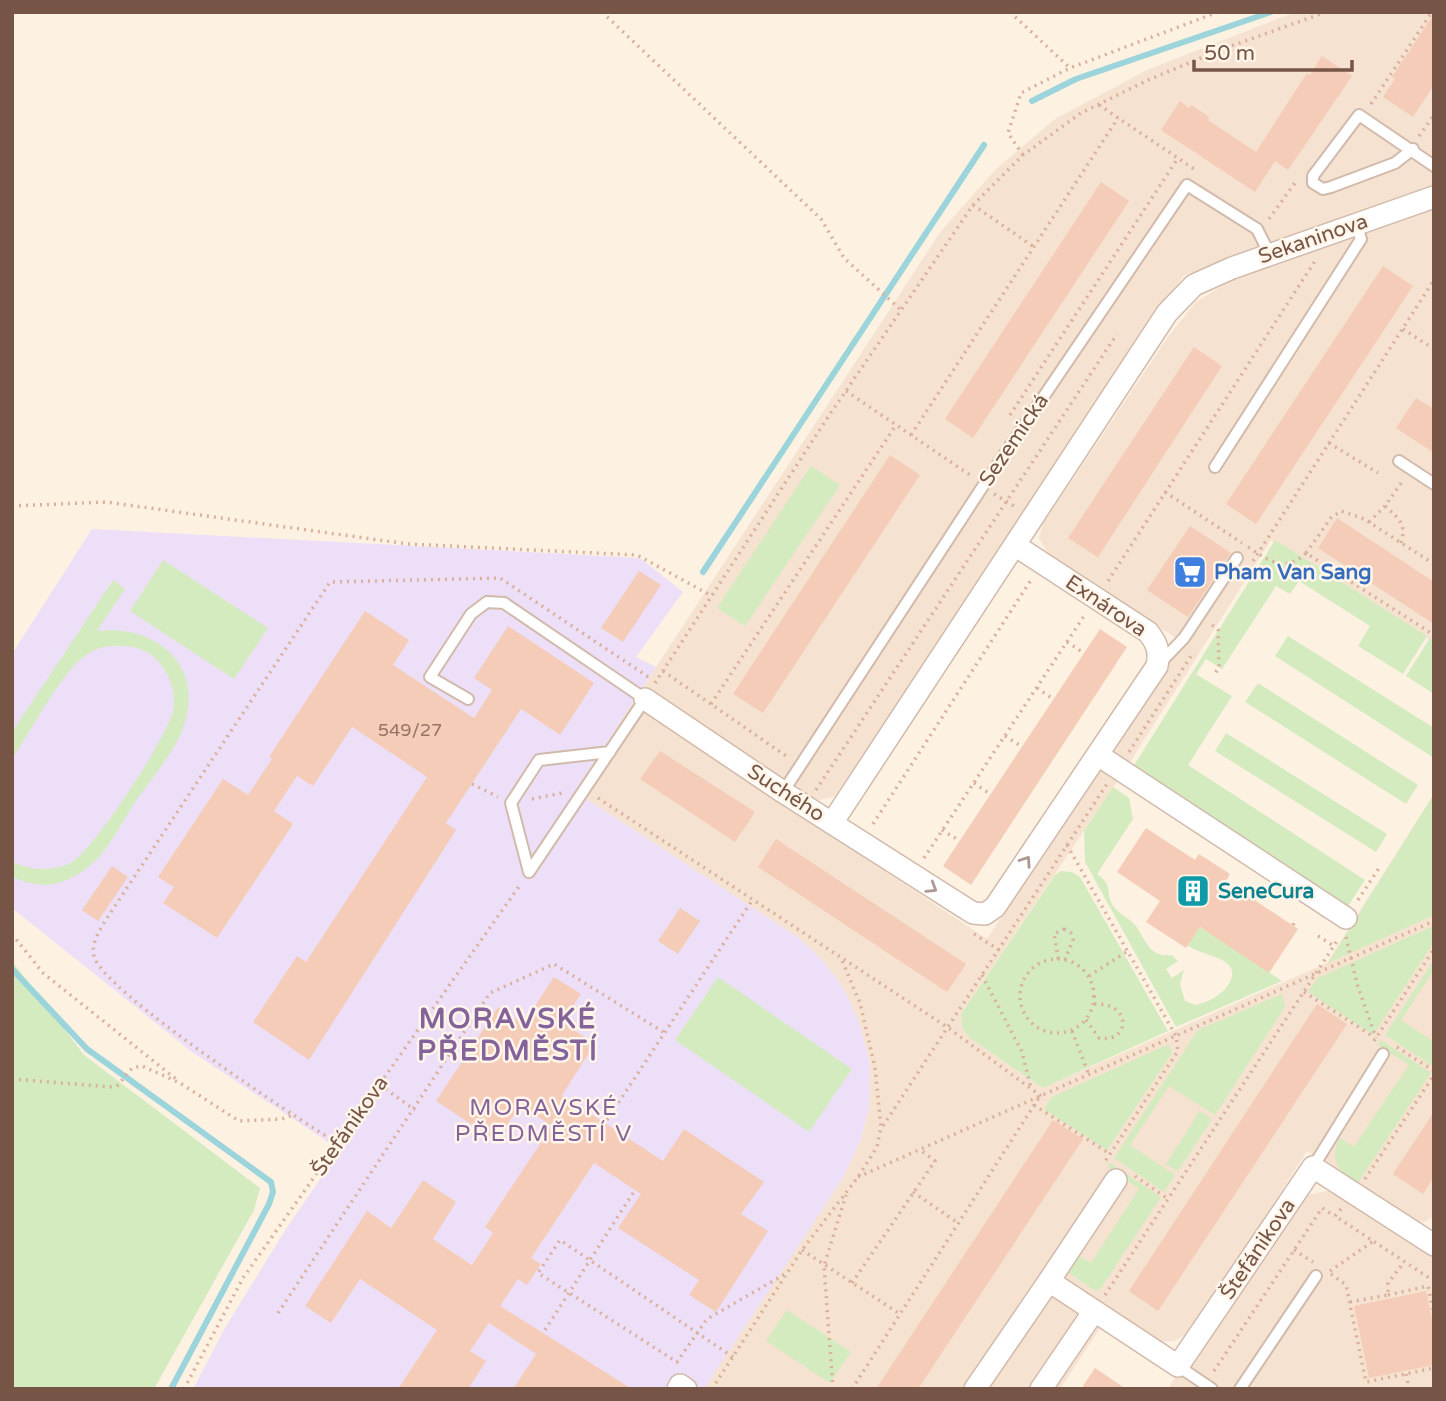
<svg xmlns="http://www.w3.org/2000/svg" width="1446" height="1401" font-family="'Varela Round',sans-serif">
  <rect width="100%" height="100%" fill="#fdf1e2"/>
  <g fill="#f5e2d0">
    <path d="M1295,12h139v175l-250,88 -349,521 -15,4 -9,-2 -163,-84 339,225 195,-297 -134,-88 -9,-16 4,-14 125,-187 28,-35 36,-22 202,-72v435l-163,-103 -143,225 -167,249v6l9,18 73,50 284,-125 107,-169v422l-10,6 -9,-1 -108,-70 -114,179 -19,11 -15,1 -49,-29 -50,76h-357l157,-247 9,-33 1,-45 -11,-42 -35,-60 -25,-24 -211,-138 -11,-12 364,-557 54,-61 60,-51 92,-49z"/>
    <path d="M1327,1191l12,3 95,63v132l-265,-2 123,-184 11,-7z"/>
  </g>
  <path fill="#eedff9" d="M92,529l548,29 43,34 -47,65 20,10 -79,121 11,12 211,138 25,24 20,27 15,33 11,43 -1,44 -9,33 -17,36 -139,211h-511l32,-61 61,-99 54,-79 -148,-98 -180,-144v-254z"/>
  <g fill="#d4ebc0">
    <path d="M811,466l29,19 -95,141 -28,-18z"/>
    <path d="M1275,540l152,96 -24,38 -45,-28 12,-20 -71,-45 -9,13 -14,-8 -54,83 -16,-10 -10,15 36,22 -44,69 177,115 -17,26 -215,-139z"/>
    <path d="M163,560l105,68 -34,51 -104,-68z"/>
    <path d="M113,580l12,9 -28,42c56,-7 106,31 88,91 -8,28 -32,54 -48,77 -12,19 -24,41 -38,58 -8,9 -23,20 -35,24 -17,7 -36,3 -52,-4v-16c17,10 39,10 57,3 22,-9 99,-128 104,-153 4,-19 -4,-39 -18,-53 -9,-9 -22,-12 -34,-12 -13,-1 -25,2 -35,9 -24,16 -56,78 -74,104v-27z"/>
    <path d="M1288,636l146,92v30l-159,-102z"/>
    <path d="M1430,638l4,2v54l-28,-18z"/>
    <path d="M1258,683l160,102 -12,19 -161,-102z"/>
    <path d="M1226,733l161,101 -11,18 -161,-101z"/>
    <path d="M1113,787l16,11 4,21 -36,55c18,12 7,20 17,33 6,8 16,11 22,19 10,15 14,32 36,29l6,6 -12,8 6,9 12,-8 -4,14 5,17 10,4c13,-3 26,-9 33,-20 18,-28 -26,-28 -41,-40l13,-18 82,54 -106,46 -91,-165 -1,-31z"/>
    <path d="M1434,794v121l-106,48z"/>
    <path d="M1061,871l11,1 8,5 88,154 -125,57 -73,-50 -8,-11 -1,-13 94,-139z"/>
    <path d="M1433,926l1,16 -61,93 -65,-43 10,-14z"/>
    <path d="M1434,960v10l-33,50 33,22v25l-49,-32z"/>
    <path d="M12,961l72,94 176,133 -6,22 -100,179h-142z"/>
    <path d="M718,977l134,92 -43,63 -134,-92z"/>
    <path d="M1282,994l3,13 -70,108 -46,-29 -39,59 45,30 -11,17 -50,-34 84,-128z"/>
    <path d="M1381,1040l50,33 -74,111c-18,-12 -28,-24 -18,-46l15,9 55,-82 -31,-20z"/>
    <path d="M1169,1044l3,9 -65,97 -63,-41 8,-12z"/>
    <path d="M1200,1111l12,8 -34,52 -12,-7z"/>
    <path d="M1110,1163l51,34 -60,91 -5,3 -29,-19 8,-19 16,10 48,-74 -31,-22z"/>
    <path d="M787,1310l64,42 -21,31 -64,-42z"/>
  </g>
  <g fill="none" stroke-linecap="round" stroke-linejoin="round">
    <g stroke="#9bd4da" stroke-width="6">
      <path d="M1032,101l44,-22 195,-67"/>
      <path d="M703,572l281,-427"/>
      <path d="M12,969l75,80 184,133 2,10 -4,12 -98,185"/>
    </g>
  </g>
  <g fill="#f4ccb8">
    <path d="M1434,14v71l-21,32 -30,-20 12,-18 -3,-2z"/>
    <path d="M1322,56l30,20 -64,94 -13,-9 -20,31 -94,-62 19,-29 9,7 2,-3 18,12 -1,3 48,32 51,-79 3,2z"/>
    <path d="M1101,182l28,19 -156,237 -28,-19z"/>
    <path d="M1383,266l30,20 -157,238 -30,-20z"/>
    <path d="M1194,347l28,19 -124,191 -30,-19z"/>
    <path d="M1416,398l18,11v44l-38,-25z"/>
    <path d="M890,455l30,20 -157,238 -30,-19z"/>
    <path d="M1337,518l97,64v42l-116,-76z"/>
    <path d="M1190,526l41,27 -43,64 -41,-27z"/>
    <path d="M639,571l22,14 -38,57 -22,-14z"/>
    <path d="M365,611l44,29 -16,25 81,53 18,-28 -18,-12 34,-52 86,57 -34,52 -39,-26 -75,114 10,7 -147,230 -56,-38 44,-66 9,6 121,-185 -75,-50 -39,59 -16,-10 -23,35 19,13 -76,114 -54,-35 11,-16 -16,-10 65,-98 25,16 24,-36 -3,-2z"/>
    <path d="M1100,629l27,18 -156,238 -28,-19z"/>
    <path d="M660,751l95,61 -20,30 -95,-63z"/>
    <path d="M1146,828l49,32 4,-6 31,20 -4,7 72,48 -29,44 -69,-46 -14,21 -40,-26 14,-21 -43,-29z"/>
    <path d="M776,839l190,125 -19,28 -189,-125z"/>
    <path d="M112,866l16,11 -30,44 -16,-11z"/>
    <path d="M680,908l20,13 -22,33 -20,-13z"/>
    <path d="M554,977l27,17 -19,28 33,22 -33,51 101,66 21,-32 80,53 -23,32 27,17 -52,81 -27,-17 10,-15 -81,-52 23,-34 -47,-31 -63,95 10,6 -14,21 -9,-6 -18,27 132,83h-119l23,-35 -47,-31 -19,28 16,10 -18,28h-70l39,-59 -77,-51 -29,44 -26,-17 62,-95 24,17 32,-48 33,22 -23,37 39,26 21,-32 -8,-6 67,-101 -32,-21 -23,36 -61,-40 62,-94 25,17z"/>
    <path d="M1317,1004l30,20 -189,287 -29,-20z"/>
    <path d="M1434,1112v65l-11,17 -30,-20z"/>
    <path d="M1053,1120l30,19 -165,250h-42z"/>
    <path d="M1426,1291l8,37v37l-65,13 -15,-72z"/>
    <path d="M1095,1368l31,21h-45z"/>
  </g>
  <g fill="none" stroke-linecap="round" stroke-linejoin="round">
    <defs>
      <g id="service">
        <path d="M1413,149l-18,14 -64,24 -8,2 -10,-6v-7l46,-61 75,51"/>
        <path d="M1399,461l35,23"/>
        <path d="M1215,467l146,-228 -5,-15"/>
        <path d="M1160,663l24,-25 53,-80"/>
        <path d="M468,699l-38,-22 41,-63 16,-12 17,1 141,96 -116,173 -18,-69 28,-43 71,-8"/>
        <path d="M783,792l200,-306 204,-301 70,44 13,26"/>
        <path d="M1313,1167l70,-113"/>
        <path d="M1178,1366l34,23"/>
        <path d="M1240,1389l76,-113"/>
      </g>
      <g id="minor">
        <path d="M645,699l138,93 190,121 12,1 10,-7 162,-241c3,-14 0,-23 -9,-34l-132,-86"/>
        <path d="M1098,755l248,163"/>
        <path d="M832,823l335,-510 27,-28 38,-17 202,-71"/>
        <path d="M1049,1281l67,-101"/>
        <path d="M678,1389l2,-4 6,4"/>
        <path d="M975,1389l74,-108 129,85 135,-199 121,78"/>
        <path d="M1041,1389l53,-78"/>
      </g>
    </defs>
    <use href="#service" stroke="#d1baab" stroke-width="14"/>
    <use href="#minor" stroke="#d1baab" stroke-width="24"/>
    <g stroke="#d9b09b" stroke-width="3.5" stroke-dasharray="2 5" stroke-linecap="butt">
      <path d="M602,12l219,207 23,39 57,52"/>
      <path d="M1010,12l60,56"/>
      <path d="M1371,104l61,-92"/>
      <path d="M1099,105l98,66"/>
      <path d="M1419,136l15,-21"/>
      <path d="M1023,155l-15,-22 13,-40 49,-25 148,-56"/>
      <path d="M973,205l61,42"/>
      <path d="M1269,219l28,-39"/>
      <path d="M1403,329l31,20"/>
      <path d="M846,391l124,84"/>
      <path d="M1010,415l168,-257"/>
      <path d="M911,435l207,-317"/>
      <path d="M1329,443l49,30"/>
      <path d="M1165,492l77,51"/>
      <path d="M994,494l20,12"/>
      <path d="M12,506l94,-4 302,42 229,11 75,41"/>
      <path d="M1369,522l16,-16"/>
      <path d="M1401,543c6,-19 -2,-24 -16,-37l17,-24"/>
      <path d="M1248,547c21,14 38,26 58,6l128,82"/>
      <path d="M1306,553l25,-35 10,-7 23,8 70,45"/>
      <path d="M1253,561l181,-281"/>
      <path d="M1108,581l207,-320"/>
      <path d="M1212,625l6,5 1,37 -5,8"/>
      <path d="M1067,642l17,11"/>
      <path d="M663,671l126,87"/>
      <path d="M655,683l173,-266 145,-212 50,-50 58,-42 67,-33 72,-30 106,-38"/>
      <path d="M1037,688l16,11"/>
      <path d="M711,704l185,-279"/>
      <path d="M1005,736l16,10"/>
      <path d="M1129,752l62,-96"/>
      <path d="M974,783l16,11"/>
      <path d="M472,784l26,13"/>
      <path d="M816,790l301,-456"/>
      <path d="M598,798l349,229 94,69"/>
      <path d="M532,799l30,-6"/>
      <path d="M873,824l158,-244"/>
      <path d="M942,830l18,11"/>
      <path d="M1067,845l109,191 2,15 -74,112"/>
      <path d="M924,858l160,-242"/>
      <path d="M1358,900l21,-32"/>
      <path d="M1293,925l2,-4"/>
      <path d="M1064,929l7,4 2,7 -8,19 -7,-1 -4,-24z"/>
      <path d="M12,934l31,39 133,106"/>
      <path d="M974,934l25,16"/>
      <path d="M1318,936l16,10"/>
      <path d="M1346,937l11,47 19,54"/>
      <circle cx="1057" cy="996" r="37"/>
      <path d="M982,975l40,77 9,36"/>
      <path d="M1089,976l39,-25"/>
      <path d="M1304,992l70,45"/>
      <path d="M1086,1020l13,18c31,6 34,-36 -5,-34"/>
      <path d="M1072,1031l17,44"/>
      <path d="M1374,1041l60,-92"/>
      <path d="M1397,1047l37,24"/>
      <path d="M12,1079l100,8 6,-2 14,-17 10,-2 38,17 59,38 43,-2 10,-4"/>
      <path d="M380,1085l35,25"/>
      <path d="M1034,1105l76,49"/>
      <path d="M603,1126l150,-227"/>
      <path d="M883,1126l224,-342"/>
      <path d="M337,1143c-39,-24 -236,-153 -243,-187 -3,-13 5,-24 11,-35l225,-339 170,-4 150,100"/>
      <path d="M1135,1176l33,23"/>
      <path d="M858,1177l576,-256"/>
      <path d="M1365,1179l69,-104"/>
      <path d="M913,1192l45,31"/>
      <path d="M1341,1209l-6,7 99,65"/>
      <path d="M802,1250l98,64"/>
      <path d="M1294,1250l19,12"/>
      <path d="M1330,1271l42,-29"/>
      <path d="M1331,1274l15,11 20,97 68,-14"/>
      <path d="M852,1283l83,-122 -16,-12"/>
      <path d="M1105,1295l234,-357"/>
      <path d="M1388,1295l40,-9 6,28"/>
      <path d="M1350,1302l38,-7v-12l16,-21"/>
      <path d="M278,1313l212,-320 64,-29 111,69"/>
      <path d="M545,1330l90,-140"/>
      <path d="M733,1357c-58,-39 -115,-78 -173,-117l-22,33 139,89 30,-43 80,-46"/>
      <path d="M1214,1371l108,-163 13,8"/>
      <path d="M1406,1374l3,15"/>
      <path d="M184,1389l59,-111 277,-393"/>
      <path d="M712,1389l90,-139 56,-73 19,-30 4,-20 -6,-59 -15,-65 -19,-45"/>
      <path d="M833,1389l-9,-123 22,-71"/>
      <path d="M852,1389l188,-293"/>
    </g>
    <use href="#service" stroke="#fff" stroke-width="10"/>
    <use href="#minor" stroke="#fff" stroke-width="21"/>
  </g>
  <defs><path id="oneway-chevron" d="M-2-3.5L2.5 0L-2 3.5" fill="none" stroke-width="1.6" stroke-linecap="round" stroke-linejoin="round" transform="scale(1.75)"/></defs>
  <g stroke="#ad9991">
    <use href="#oneway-chevron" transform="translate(1026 861) rotate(-56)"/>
    <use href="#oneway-chevron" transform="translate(932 888) rotate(32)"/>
  </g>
  <defs>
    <symbol id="supermarket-square" viewBox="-11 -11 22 22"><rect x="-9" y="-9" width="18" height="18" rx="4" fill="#3f7fe0" stroke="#fff5e9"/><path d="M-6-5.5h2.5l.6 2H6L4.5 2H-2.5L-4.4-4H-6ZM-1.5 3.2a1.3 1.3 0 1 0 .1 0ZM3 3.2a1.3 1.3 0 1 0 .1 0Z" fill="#fff"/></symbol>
    <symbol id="building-square" viewBox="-11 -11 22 22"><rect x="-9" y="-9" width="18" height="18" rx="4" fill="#0f9aa8" stroke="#fff5e9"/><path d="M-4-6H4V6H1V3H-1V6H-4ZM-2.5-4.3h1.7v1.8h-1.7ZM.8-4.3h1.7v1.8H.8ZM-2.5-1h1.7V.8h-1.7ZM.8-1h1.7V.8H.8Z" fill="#fff"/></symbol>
  </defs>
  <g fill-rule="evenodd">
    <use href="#supermarket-square" x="1171" y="553" width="38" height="38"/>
    <use href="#building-square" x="1174" y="872" width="38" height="38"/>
  </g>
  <g text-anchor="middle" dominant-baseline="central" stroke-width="5" stroke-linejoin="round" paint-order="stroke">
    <g font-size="18" fill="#967363">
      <text x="410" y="730">549/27</text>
    </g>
    <g font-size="21" fill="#765547" stroke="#fff5e9">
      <text transform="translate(1313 239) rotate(-19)">Sekaninova</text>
      <text transform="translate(1014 440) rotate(-56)">Sezemická</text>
      <text transform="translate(1106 606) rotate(34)">Exnárova</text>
      <text transform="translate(786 793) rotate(33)">Suchého</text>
      <text transform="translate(350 1126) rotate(-55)">Štefánikova</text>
      <text transform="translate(1258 1249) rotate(-56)">Štefánikova</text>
    </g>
    <g font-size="21" font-weight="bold" fill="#366cbe" stroke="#fff5e9" text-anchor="start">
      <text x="1214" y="572">Pham Van Sang</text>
    </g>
    <g font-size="21" font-weight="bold" fill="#0d838f" stroke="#fff5e9" text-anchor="start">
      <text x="1218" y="891">SeneCura</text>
    </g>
    <g font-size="23" letter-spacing="2" fill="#84629a" stroke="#fff5e9">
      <text x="544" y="1108">MORAVSKÉ<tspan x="544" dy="26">PŘEDMĚSTÍ V</tspan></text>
    </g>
    <g font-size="28" font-weight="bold" letter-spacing="2" fill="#84629a" stroke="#fff5e9">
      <text x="508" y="1019">MORAVSKÉ<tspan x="508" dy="32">PŘEDMĚSTÍ</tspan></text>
    </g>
  </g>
  <rect width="1446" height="1401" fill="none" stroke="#765547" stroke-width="28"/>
  <path d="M1194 60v10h158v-10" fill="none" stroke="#765547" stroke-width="3.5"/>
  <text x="1204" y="60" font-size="21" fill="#765547" stroke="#fff5e9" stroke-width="5" paint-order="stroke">50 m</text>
</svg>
